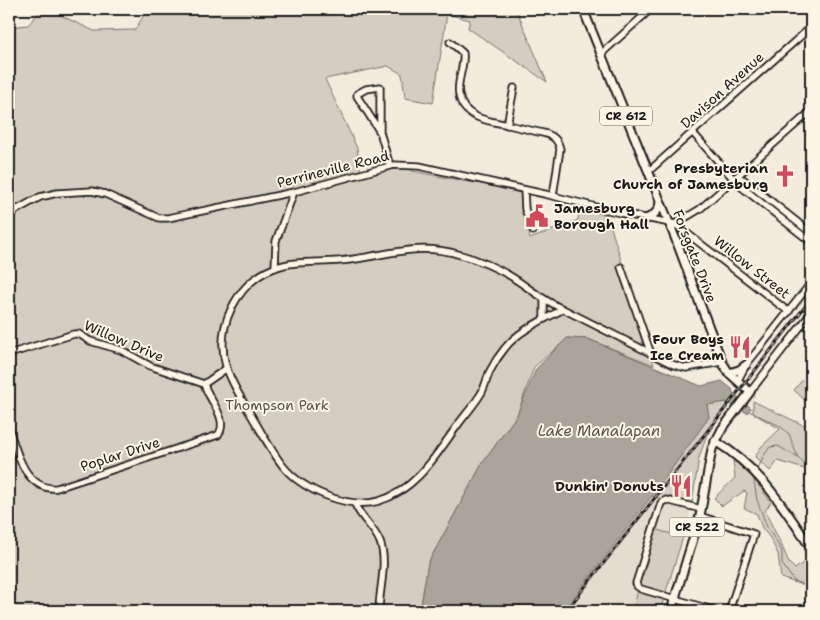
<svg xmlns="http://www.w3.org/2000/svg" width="820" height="620" font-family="'Shantell Sans',sans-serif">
  <rect width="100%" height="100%" fill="#f3ecdd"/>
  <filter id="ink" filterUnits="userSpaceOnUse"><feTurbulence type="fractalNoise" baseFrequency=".02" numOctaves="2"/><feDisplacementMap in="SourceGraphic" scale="10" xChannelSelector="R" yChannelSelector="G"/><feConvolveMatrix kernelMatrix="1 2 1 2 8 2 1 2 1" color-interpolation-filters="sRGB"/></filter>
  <g filter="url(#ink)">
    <path fill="#e3ddcf" d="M652,496l39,13 -8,28 -30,-8 -10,33 -9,48 -2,1h-65l16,-25z"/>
    <g fill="#d3cec1" stroke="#78756e">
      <path d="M42,9h5l47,22 41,-1 9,-15v-6h110l5,1 24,-1h233l31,73 -79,-54 2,-8 -23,-6 -14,89 -28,-5 -3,-24 -14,-8 -63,13 32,69 4,26 29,-8 21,3 1,2 51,10 61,9 6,49 48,-19 1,-11 28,6 47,150 -66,-26 -20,-1 -34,29 -17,48 -35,49 -54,99 -8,48h-411v-584l19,-2z"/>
      <path d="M811,376v30l-17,-16 11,-13z"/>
      <path d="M753,401l50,24 8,-8v54l-33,-10 -8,10 -15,-14 6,-10 19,-18 -27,-16z"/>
      <path d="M726,402l3,2 -23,33 -7,21 -8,51 -39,-13 57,-79 -3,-12z"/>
      <path d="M733,460l16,13 22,29 -6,9 17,35 7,17 6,6 16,-12v31l-30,-10 -3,-24 -8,-16 -8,-10 -5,-14 -13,-6 3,-15 -3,-2 -22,15 -8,-8 21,-20z"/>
      <path d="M653,529l30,8 -23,74h-28l2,-2 9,-47z"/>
    </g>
    <path fill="#aaa59b" stroke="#716e68" d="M567,338l21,1 113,47 21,-5 10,8 1,4 18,15 -4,5 -21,-11 -19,3 2,12 -57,79 -89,115h-143l8,-48 54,-99 35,-49 19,-46z"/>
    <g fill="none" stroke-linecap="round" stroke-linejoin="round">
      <g stroke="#716e68" stroke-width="1">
        <path d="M749,411l31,15 9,8 9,24 9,8 4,-1"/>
        <path d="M757,471l7,-16 6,-8 8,-1 20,12"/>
        <path d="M755,477l-1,4 3,19 10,27 15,24v13l12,17 17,6"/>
      </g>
      <defs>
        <g id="minor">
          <path d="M450,42l13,11c2,14 -7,28 -4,42 4,24 31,26 50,30 12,3 25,6 38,9 8,3 11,7 13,15l-7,47"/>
          <path d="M602,53l49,-44"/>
          <path d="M507,125l7,-37"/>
          <path d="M380,132l-23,-36v-2l9,-5 14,-2v45l10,34"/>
          <path d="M693,133l46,52 72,57"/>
          <path d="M649,171l162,-144"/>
          <path d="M735,179h8l68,54"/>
          <path d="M524,190l1,19 8,22"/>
          <path d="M9,214l31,-17 17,-4 35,-2 13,3 54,24h9l126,-26 100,-27 25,1 130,29 71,18 55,11 25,-15 111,-98"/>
          <path d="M675,224l114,88"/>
          <path d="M621,267l30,87"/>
          <path d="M275,268l1,-27 18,-49"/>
          <path d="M544,300v19"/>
          <path d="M563,309c-19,11 -44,21 -58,39 -5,6 -11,15 -15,23 -3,7 -5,15 -8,21 -7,12 -17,23 -25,34 -21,29 -41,64 -78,75 -30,9 -77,-11 -96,-35 -11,-14 -20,-31 -29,-46 -10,-17 -22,-35 -28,-54 -11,-39 10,-83 48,-98 21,-8 44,-5 65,-7 46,-4 75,-20 122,-6 18,5 36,13 51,22 17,11 32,24 51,32l111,56 12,3 36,-6"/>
          <path d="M9,354l65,-20h5l11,7 31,9 29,16 54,18 23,-16"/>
          <path d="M738,380l8,-15 65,-82"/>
          <path d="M750,392l61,-79"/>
          <path d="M9,428c7,24 17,63 48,60l161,-53c12,-15 -10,-36 -14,-51"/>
          <path d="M355,504c6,15 19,23 25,38 8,21 -1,47 -1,69"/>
          <path d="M701,509l-35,-9 -5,3 -25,80 1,3 4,3 75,22"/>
          <path d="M700,516l54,18 -25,77"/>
        </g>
        <g id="major">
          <path d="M583,9l93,231 46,122 7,11 21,19 -28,37 -10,20 -12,67 -29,95"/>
          <path d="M646,219c10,-5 13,-8 14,-18"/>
          <path d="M729,373l10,-3 7,-5"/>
          <path d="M715,441c46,28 67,64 96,107"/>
        </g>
      </defs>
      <use href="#minor" stroke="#1c1c1c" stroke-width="9"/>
      <use href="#major" stroke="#1c1c1c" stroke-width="11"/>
      <use href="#minor" stroke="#fcf5e5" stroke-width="5.5"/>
      <use href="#major" stroke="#fcf5e5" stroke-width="7"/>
      <defs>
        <path id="rail" d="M566,611l245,-312"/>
      </defs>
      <use href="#rail" stroke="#1c1c1c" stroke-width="3"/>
      <use href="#rail" stroke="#fcf5e5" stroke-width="1" stroke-dasharray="4" stroke-linecap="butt"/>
    </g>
  </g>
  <defs>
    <symbol id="church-bare" viewBox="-9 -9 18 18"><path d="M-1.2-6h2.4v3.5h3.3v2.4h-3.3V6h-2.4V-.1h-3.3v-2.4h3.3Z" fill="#d1495b" stroke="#fcf5e5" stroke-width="2.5" paint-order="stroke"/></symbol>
    <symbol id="civic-bare" viewBox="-9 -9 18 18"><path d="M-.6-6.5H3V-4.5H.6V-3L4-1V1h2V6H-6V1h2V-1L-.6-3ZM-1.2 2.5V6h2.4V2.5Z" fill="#d1495b" stroke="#fcf5e5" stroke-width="2.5" paint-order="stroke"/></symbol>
    <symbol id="restaurant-bare" viewBox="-9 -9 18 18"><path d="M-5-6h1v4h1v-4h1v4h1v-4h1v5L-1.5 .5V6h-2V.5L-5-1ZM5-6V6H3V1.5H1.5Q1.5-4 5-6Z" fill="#d1495b" stroke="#fcf5e5" stroke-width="2.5" paint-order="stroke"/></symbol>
  </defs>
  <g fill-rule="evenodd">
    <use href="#church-bare" x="769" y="160" width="32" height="32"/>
    <use href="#civic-bare" x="521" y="200" width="32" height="32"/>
    <use href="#restaurant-bare" x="724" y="331" width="32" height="32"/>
    <use href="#restaurant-bare" x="665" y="470" width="32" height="32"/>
  </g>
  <g text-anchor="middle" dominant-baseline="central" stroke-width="4" stroke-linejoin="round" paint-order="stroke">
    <g fill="#fcf5e5" stroke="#5f5d58" stroke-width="1">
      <rect x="600" y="106.5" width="52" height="19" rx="4"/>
      <rect x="669.5" y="517.5" width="55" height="19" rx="4"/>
    </g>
    <g font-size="12" font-weight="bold" fill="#1c1c1c">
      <text x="626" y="116">CR 612</text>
      <text x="697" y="527">CR 522</text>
    </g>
    <g font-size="14" fill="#1c1c1c" stroke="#fcf5e5">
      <text transform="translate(722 90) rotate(-42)">Davison Avenue</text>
      <text transform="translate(333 169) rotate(-14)">Perrineville Road</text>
      <text transform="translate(695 256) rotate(69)">Forsgate Drive</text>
      <text transform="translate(752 267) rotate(38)">Willow Street</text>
      <text transform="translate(124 341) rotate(23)">Willow Drive</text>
      <text transform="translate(120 454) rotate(-18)">Poplar Drive</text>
    </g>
    <g font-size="14" font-weight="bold" fill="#1c1c1c" stroke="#fcf5e5" text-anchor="end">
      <text x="768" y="168">Presbyterian<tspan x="768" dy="16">Church of Jamesburg</tspan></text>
      <text x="554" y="208" text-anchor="start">Jamesburg<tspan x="554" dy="16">Borough Hall</tspan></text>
      <text x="724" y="339">Four Boys<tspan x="724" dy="16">Ice Cream</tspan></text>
      <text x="664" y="486">Dunkin' Donuts</text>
    </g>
    <g font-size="14" fill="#53514e" stroke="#fcf5e5">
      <text x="277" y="405">Thompson Park</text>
    </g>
    <g font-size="15" font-style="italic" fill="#55534f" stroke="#fcf5e5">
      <text x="599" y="431">Lake Manalapan</text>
    </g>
  </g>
  <rect width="820" height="620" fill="none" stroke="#fcf5e5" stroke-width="30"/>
  <rect x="15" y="15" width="790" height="590" fill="none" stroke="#1c1c1c" stroke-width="2" filter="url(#ink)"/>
</svg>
